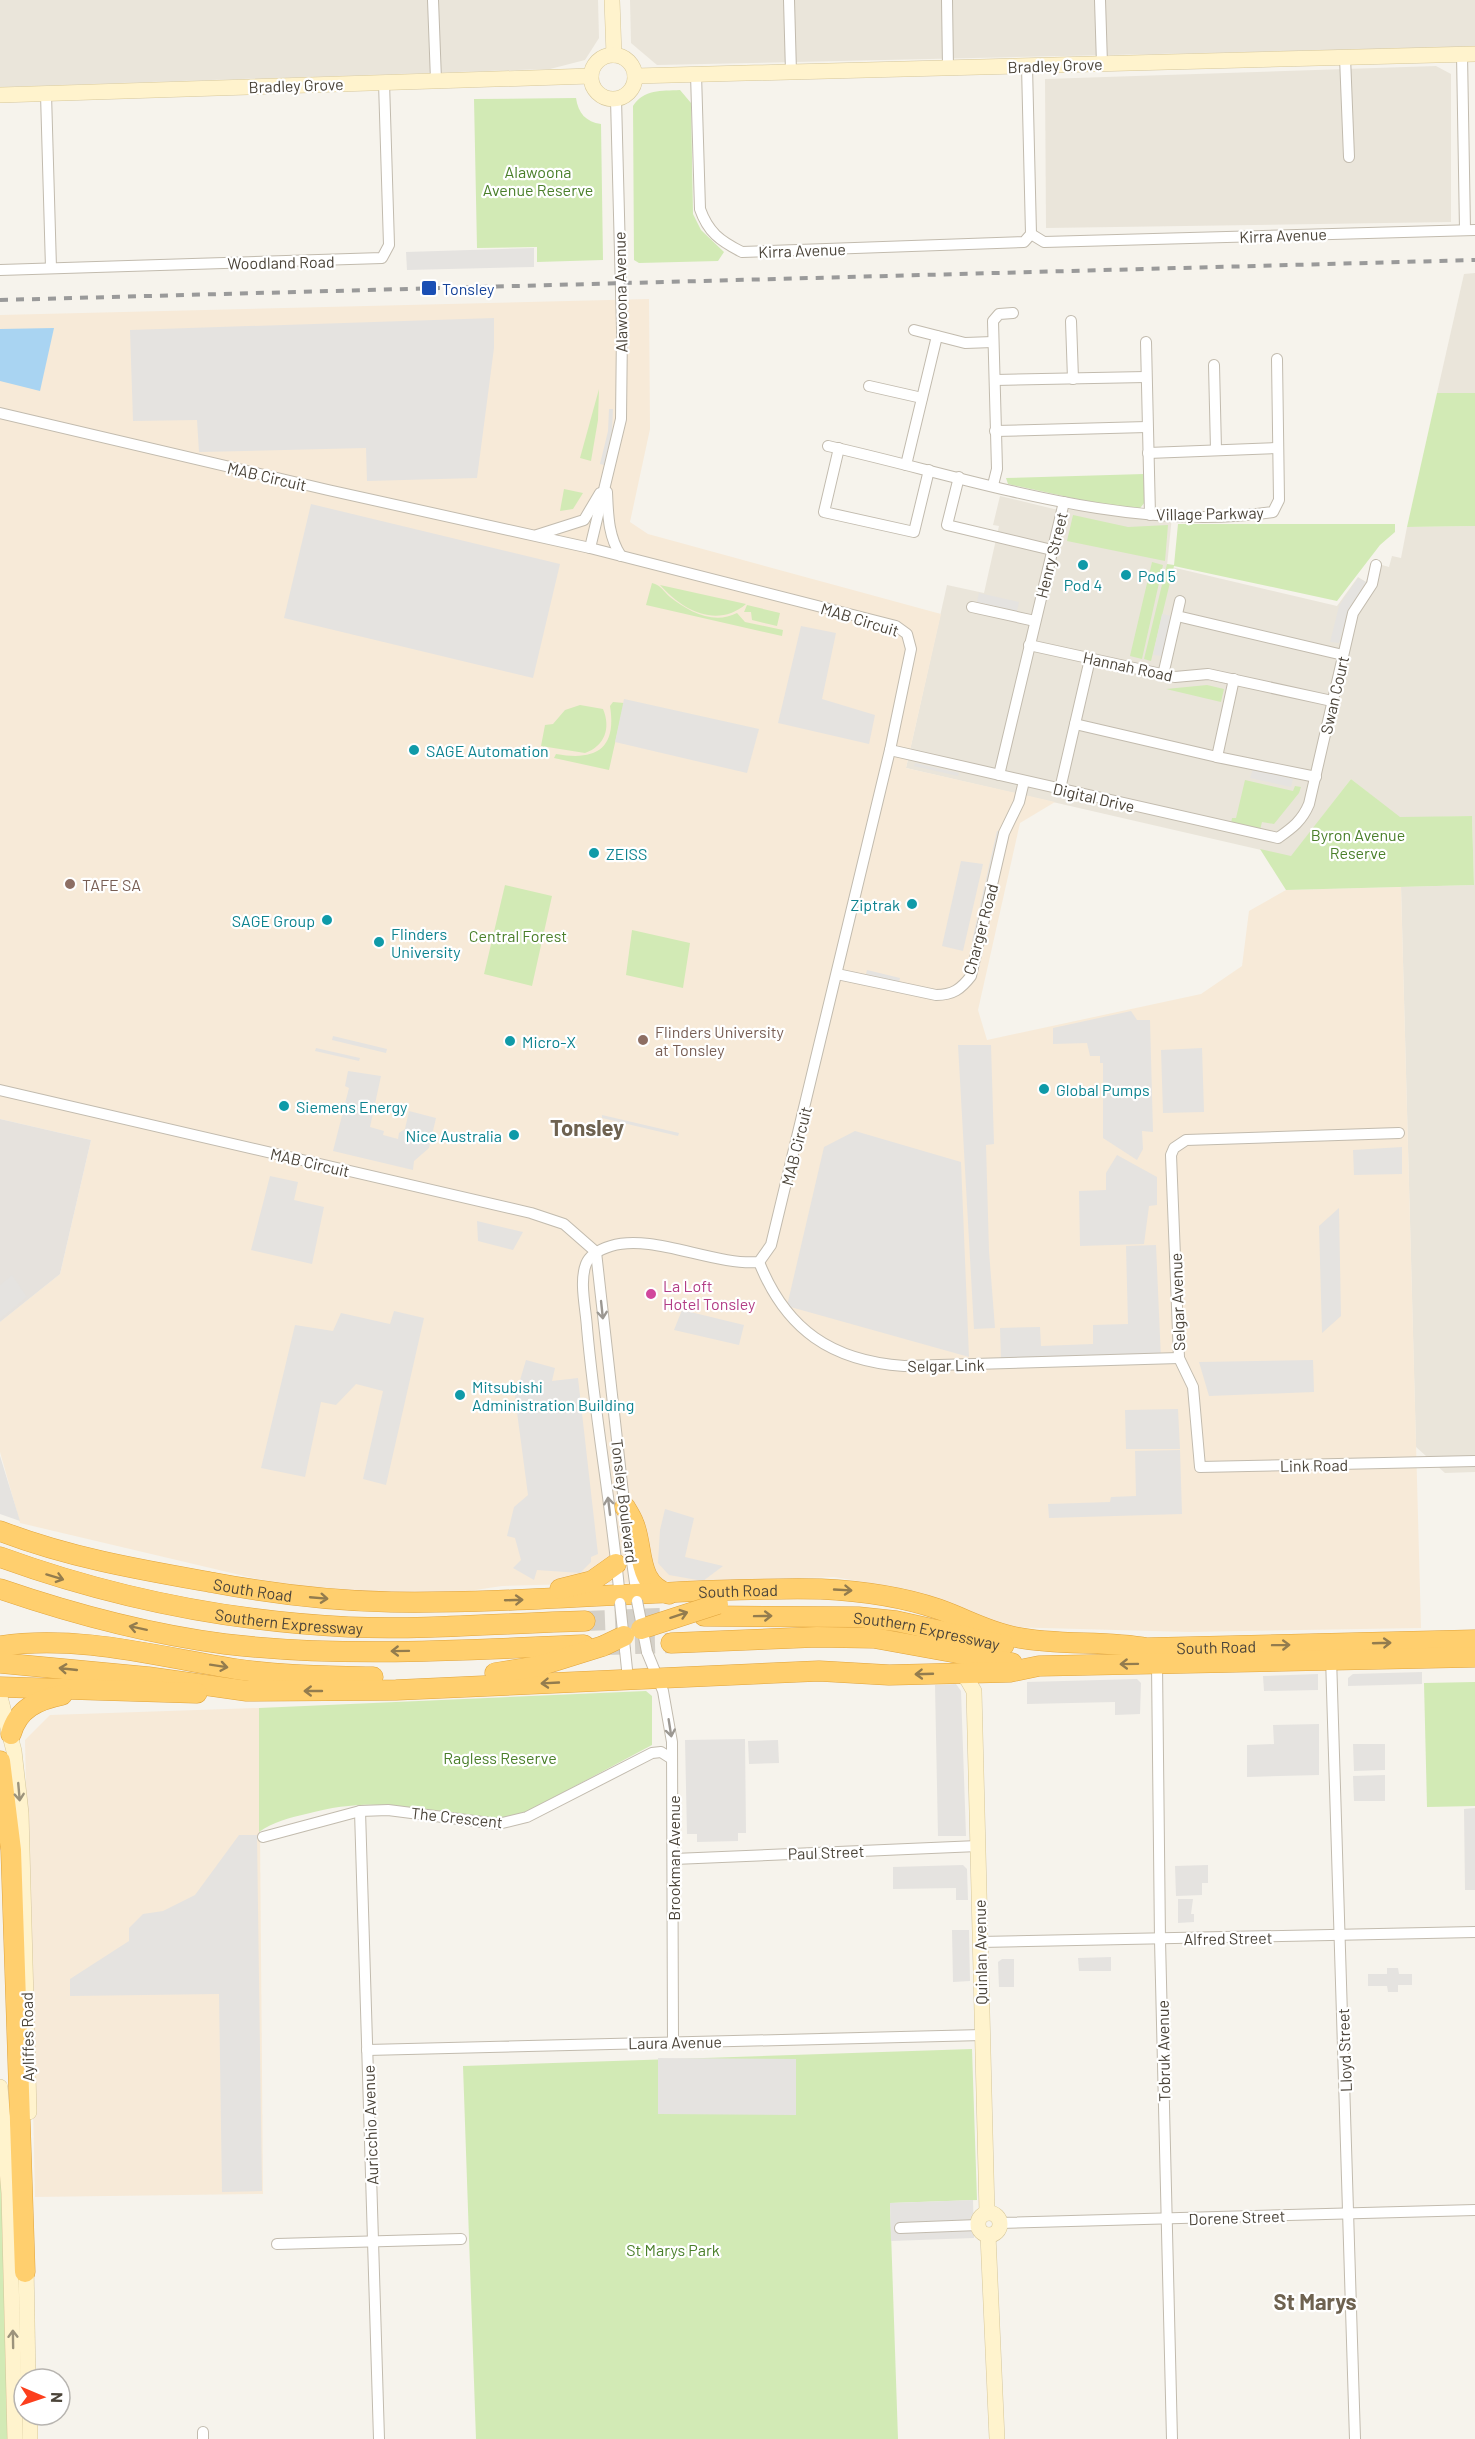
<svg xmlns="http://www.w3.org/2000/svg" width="1475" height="2439" font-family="Barlow,sans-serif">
  <rect width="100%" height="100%" fill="#f6f3ec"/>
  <g fill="#eae5da">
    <path d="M0,0h598l1,38 -14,22 -35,9 -550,18z"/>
    <path d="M630,0h845v47l-818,18 -26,-22z"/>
    <path d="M1436,66l15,8v148l-405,6 -1,-149z"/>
    <path d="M1475,273v120h-38l27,-119z"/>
    <path d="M1000,496l54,13 118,7 -5,50 170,40 21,-29 8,5 5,-20 18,5 3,-11 9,2 6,-31 68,-1v946l-30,1 -29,-26 -15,-560 73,-2 -2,-69 -72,2 -49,-39 -60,78 -385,-89 41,-183 37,8 15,-67 -6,-1z"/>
  </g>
  <g fill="#f7ead8">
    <path d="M649,299l1,130 -20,93 18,12 293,80 -35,154 149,34 -35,21 -42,187 9,30 214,-46 41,-28 7,-55 37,-21 115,-3 20,741 -232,4 -181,-5 -102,-38 -72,-12 -332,9 -47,7 -116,-1 -82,-13 -237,-56 -20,-71v-130l60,-48 31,-134 -91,-21v-804z"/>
    <path d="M259,1708l4,486 -228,3 -10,-457 25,-25z"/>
  </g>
  <path fill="#e6e2dd" d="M0,1119l91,21 -31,134 -60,48z"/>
  <g fill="#d2eab5">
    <path d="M680,90l11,13 2,111 8,16 23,22 -6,9 -79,2 -5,-3 -1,-154c11,-17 28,-15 47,-16z"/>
    <path d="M576,98c2,15 10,24 25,26l2,136 -66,2v-15l-60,1 -3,-149z"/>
    <path d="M599,389l-1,31 -7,41 -11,-3z"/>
    <path d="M1437,393h38v133l-68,1z"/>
    <path d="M1144,474l1,28 -8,10 -129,-28 -2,-6z"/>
    <path d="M564,489l19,4 -10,16 -13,2z"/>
    <path d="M1073,515l55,12 40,-2 -3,36 -98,-20z"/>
    <path d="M1178,524h217v8l-15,13 -43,56 -163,-35 -23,95 -7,-2 23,-95 7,1z"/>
    <path d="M1152,562l11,3 -21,94 -12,-3z"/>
    <path d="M652,583c9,2 11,8 18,14 19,15 44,28 67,16l8,9 38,8 -1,6 -136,-31z"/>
    <path d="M660,585l86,19c-29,25 -64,6 -86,-19z"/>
    <path d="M747,605l33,8 -3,13 -25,-6 -1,-8h-7z"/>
    <path d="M1207,685l17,4 -3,13 -55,-13z"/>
    <path d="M613,702l11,1 -15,67 -55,-12 2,-4c39,7 61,-4 54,-48z"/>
    <path d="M580,705l23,4c8,19 2,37 -18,44l-44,-7 4,-21 8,-1 12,-14z"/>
    <path d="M1351,779l49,38 72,-1 2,69 -188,5 -26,-41 31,7z"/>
    <path d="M1245,780l48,11 2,-5 6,1 -2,6 -25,31 -12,-2 -2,8 -29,-7 1,-5h4z"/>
    <path d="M505,885l47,11 -20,90 -48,-12z"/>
    <path d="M632,930l58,13 -7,45 -57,-13z"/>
    <path d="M1475,1682v124l-48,1 -3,-124z"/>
    <path d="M646,1691l6,5v49l-135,72c-23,4 -46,-2 -69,-5 -55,-7 -87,-13 -142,2 -17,4 -33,8 -47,18v-124z"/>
    <path d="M972,2049l5,151 -87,3 8,236h-422l-13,-373z"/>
    <path d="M0,2175l10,69 5,195h-15z"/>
  </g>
  <g fill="#e5e3e0">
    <path d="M534,248v19l-127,3 -1,-18z"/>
    <path d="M494,318v30l-17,130 -110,3 -1,-33 -167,4 -2,-32 -64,1 -3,-91z"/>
    <path d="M609,409h4l-1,23 -8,33 -4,-1 8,-33z"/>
    <path d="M311,504l249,60 -27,114 -249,-60z"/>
    <path d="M1358,578l8,4 -18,28 -9,33 -9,-1 9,-36z"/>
    <path d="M979,593l40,9 -2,9 -40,-9z"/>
    <path d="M1162,614l9,2 -9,40 -9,-1z"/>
    <path d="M801,626l35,7 -14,66 53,16 -6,29 -91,-21z"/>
    <path d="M624,699l135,30 -12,44 -132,-31z"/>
    <path d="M915,763l44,10 -1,3 -44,-10z"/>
    <path d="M1253,769l40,10 -2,8 -41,-9z"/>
    <path d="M997,831l4,1 -25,110 -4,-1z"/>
    <path d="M961,861l22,3 -20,87 -21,-5z"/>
    <path d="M867,970l33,8 -1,4 -33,-8z"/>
    <path d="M1131,1011l6,9h13l3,112 -11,-1 1,18 -6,11 -34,-22v-75h-3v-7h-10l-3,-13 -34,1v-16z"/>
    <path d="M333,1036l54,13 -1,4 -54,-13z"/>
    <path d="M958,1045h33l3,99 -8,1 3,106 6,77 -21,1z"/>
    <path d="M316,1048l44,10 -1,3 -44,-10z"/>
    <path d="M1202,1048l2,64 -41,1 -2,-63z"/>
    <path d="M348,1071l33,5 -11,51 14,4 -1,4 15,4 1,-6 6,-4 4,-18 27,7 -7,30 -15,13 -1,9 -80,-19 16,-63 -4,-2z"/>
    <path d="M602,1115l77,18 -1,3 -76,-18z"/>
    <path d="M855,1131l106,31 8,195 -182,-51 37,-159z"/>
    <path d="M1402,1147v27l-48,1 -1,-25z"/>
    <path d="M1117,1155l40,22v28l-8,1 -5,38 -64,2 -1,-55 27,-1v-17z"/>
    <path d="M270,1176l28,6 -4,18 30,7 -12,57 -61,-14z"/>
    <path d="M1339,1208l2,108 -19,17 -3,-107z"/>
    <path d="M477,1221l46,11 -10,18 -35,-9z"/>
    <path d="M1156,1245l5,114h-160l-1,-31 40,-1 1,19 52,-2v-19l35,-1 -2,-78z"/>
    <path d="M12,1275l15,22 -27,22v-34z"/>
    <path d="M682,1310l62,15 -5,20 -65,-15z"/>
    <path d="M394,1311l30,7 -38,167 -23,-6 20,-88 -27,-7 -20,21 -15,-3 -16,75 -44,-9 34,-143 38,6 8,-18 49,11z"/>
    <path d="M526,1360l29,8 -3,13 26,-3 20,176 -7,3v5l-11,11 -43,-3 -3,10 -21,-12 8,-8 -6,-22 -8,-2 7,-29 14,-12 -13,-98z"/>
    <path d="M1313,1360l1,32 -105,4 -10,-34z"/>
    <path d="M1178,1409l2,40h-54l-1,-39z"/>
    <path d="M1180,1450l2,64 -133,4 -1,-14 62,-2 1,-5 25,-1 -1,-45z"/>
    <path d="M0,1456l20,65 -20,-7z"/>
    <path d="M665,1509l29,9 -9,39 38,9 -20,15 -34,-6 -11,-12 2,-33z"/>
    <path d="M1422,1672v12l-74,2v-8l5,-4z"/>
    <path d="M1318,1674v16l-54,1 -1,-15z"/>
    <path d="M1137,1679l4,4 -1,31 -25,1v-13l-88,2v-22z"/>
    <path d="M956,1684l5,7 5,145h-28l-3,-151z"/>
    <path d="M1319,1724v51l-72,2v-32l27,-1 -1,-19z"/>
    <path d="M745,1739l1,94h-8v8l-41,1v-8h-10l-2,-94z"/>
    <path d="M778,1740l1,23 -30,1 -1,-23z"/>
    <path d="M1353,1744h32v26l-31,1z"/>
    <path d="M1385,1775v26h-31l-1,-25z"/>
    <path d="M1475,1808v82h-10l-1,-81z"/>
    <path d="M239,1835h18l5,356 -40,1 -3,-198 -149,2v-17l59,-38v-13l14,-14 20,-3 32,-16z"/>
    <path d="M963,1865l4,4 1,31h-12v-12l-63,1v-22z"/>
    <path d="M1208,1865v18h-6v12l-26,1 -1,-30z"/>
    <path d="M1178,1899h15l-2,15h3v8l-16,1z"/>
    <path d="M952,1930h17l1,51 -17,1z"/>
    <path d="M1111,1957v14h-32l-1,-13z"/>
    <path d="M1002,1959h12v28h-15l-1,-25z"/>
    <path d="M1387,1968h11l1,6h13v11h-14v7h-10l-1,-6h-19v-12h19z"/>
    <path d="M658,2058l138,1v56l-138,-1z"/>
    <path d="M973,2200l1,38 -83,3 -1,-38z"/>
  </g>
  <path fill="#a9d4f2" d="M54,328l-14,63 -40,-10v-52z"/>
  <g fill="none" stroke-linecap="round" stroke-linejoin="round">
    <g stroke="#d4d0c8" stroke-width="20" stroke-dasharray="20 10" stroke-linecap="butt">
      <path d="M585,1621l75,-3"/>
      <path d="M605,1645l66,-2"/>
    </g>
    <defs>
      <g id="street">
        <path d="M433,0l3,80"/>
        <path d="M789,0l2,72"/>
        <path d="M947,0l1,68"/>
        <path d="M1100,0l2,64"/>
        <path d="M1462,54l3,176"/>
        <path d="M1345,57l4,100"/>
        <path d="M696,74l4,135c8,23 20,32 42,43l282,-10 7,-8 -4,-168"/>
        <path d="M46,94l5,174"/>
        <path d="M1031,234l13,8 431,-12"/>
        <path d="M0,270l382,-12 7,-13 -5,-163"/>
        <path d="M1071,321l2,58"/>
        <path d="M914,330l51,13 28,-1"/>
        <path d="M1146,342l4,173"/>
        <path d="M1214,365l2,85"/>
        <path d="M995,380l151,-3"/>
        <path d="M869,386l53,12"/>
        <path d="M0,413l328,77 262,58 306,78 11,8 4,15 -21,101 -119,495 -12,17c-45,4 -107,-29 -148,-16 -10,3 -21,8 -25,18 -7,18 0,45 1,64 8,91 25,181 33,271"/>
        <path d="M995,431l152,-4"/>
        <path d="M828,446c143,32 298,88 445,66l6,-12 -2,-141"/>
        <path d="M839,448l-15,64 90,20 15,-62"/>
        <path d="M1148,453l130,-5"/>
        <path d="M906,465l31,-129"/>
        <path d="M959,477l-12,48 105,25"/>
        <path d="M993,485l4,-16 -4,-148 6,-7 14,-1"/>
        <path d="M607,492c1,22 1,44 14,64"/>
        <path d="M537,535l47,-15 16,-27"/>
        <path d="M590,548l31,-129 1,-89 -6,-231"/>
        <path d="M972,607l63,14"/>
        <path d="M1177,616l166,39"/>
        <path d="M1029,645l146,32 33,-3 124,27"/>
        <path d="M1163,675l17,-74"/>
        <path d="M1075,724l142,33 17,-78"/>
        <path d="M890,750l388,88c14,-10 24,-17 31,-34l44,-191 19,-29 4,-19"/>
        <path d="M1217,757l99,20"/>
        <path d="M999,775l65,-273"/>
        <path d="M1060,789l30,-130"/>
        <path d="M837,974l99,21c17,0 25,-6 35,-19l33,-143 15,-31 5,-21"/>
        <path d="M0,1090l531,123 33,11 32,28"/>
        <path d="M1399,1133l-213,7 -12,8 -3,7 8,203 14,29 7,80 275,-6"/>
        <path d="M596,1252l29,259"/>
        <path d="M759,1262c27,68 73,99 145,104l275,-8"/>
        <path d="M630,1547l7,50"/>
        <path d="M625,1650l3,29"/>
        <path d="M647,1652l16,39 9,51 1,300"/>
        <path d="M1331,1657l24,782"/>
        <path d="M1157,1664l3,276 12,499"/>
        <path d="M360,1811l19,628"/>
        <path d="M263,1837l97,-26 28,-1 110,14 29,-7 125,-64 9,-1 11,7"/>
        <path d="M674,1859l304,-13"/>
        <path d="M980,1942l495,-10"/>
        <path d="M367,2050l616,-15"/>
        <path d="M1000,2223l475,-13"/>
        <path d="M900,2228l78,-3"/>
        <path d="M277,2244l184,-5"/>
        <path d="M203,2439v-7"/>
      </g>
      <g id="secondary">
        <path d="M612,0l2,55"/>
        <circle cx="613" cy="77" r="22"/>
        <path d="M635,76l840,-22"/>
        <path d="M0,95l591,-19"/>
        <path d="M959,1673l8,6 7,12 13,522"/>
        <path d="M0,1697l14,54 7,62 8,299"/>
        <path d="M0,2087l9,106 6,246"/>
        <circle cx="989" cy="2224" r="11"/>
        <path d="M988,2235l9,204"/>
        <path d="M26,2262l2,117"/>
        <path d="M30,2415v24"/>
      </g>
      <g id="highway">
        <path d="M625,1507c3,5 7,11 9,17 10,25 2,60 35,70"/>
        <path id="s1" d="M0,1531c70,27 142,39 215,52 59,11 116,18 176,19 143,2 287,-15 430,-13 40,2 79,7 117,20 26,9 50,23 77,28 44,9 89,3 132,11l328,-8"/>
        <path id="s2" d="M0,1557c113,41 228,64 348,70 78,3 159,-4 237,-6"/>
        <path d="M0,1589c73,25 148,45 225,55 119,14 240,6 359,1"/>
        <path d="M560,1589l32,-8 24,-17"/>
        <path id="s3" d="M704,1616l154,1 38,4 108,24"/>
        <path d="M671,1643l146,-6 57,1 138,25"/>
        <path d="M0,1646c79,-12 159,11 236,23 45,7 92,7 137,8"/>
        <path d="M0,1663l148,14 99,14 149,-1 423,-19 70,4 121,-3 29,-6 436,-9"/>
        <path d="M495,1673l44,-7 64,-20"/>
        <path d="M0,1687l197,6"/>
        <path d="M11,1734c7,-26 27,-34 51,-39"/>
        <path d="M0,1761l11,89 14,422"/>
      </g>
    </defs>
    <use href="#street" stroke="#c2bbae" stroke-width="12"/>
    <use href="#secondary" stroke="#d6c79b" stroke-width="16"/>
    <use href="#highway" stroke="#e0a43c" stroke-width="21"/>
    <use href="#street" stroke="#fff" stroke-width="10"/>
    <use href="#secondary" stroke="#fff3cd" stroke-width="15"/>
    <use href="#highway" stroke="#ffcf6e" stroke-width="20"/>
    <path stroke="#9a9a9a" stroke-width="4" stroke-dasharray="8 8" stroke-linecap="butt" d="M0,300l1475,-40"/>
    <defs>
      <g id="street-bridge">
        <path d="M637,1601l10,51"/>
        <path d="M620,1603l5,47"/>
      </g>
      <g id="highway-bridge">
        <path d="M641,1629l77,-25"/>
        <path d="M603,1646l21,-10"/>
      </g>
    </defs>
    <use href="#street-bridge" stroke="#c2bbae" stroke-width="12" stroke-linecap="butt"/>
    <use href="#highway-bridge" stroke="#e0a43c" stroke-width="21" stroke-linecap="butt"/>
    <use href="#street-bridge" stroke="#fff" stroke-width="10"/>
    <use href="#highway-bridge" stroke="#ffcf6e" stroke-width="20"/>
  </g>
  <defs><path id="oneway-shaft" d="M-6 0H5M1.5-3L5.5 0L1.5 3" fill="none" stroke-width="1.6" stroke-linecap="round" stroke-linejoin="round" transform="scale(1.5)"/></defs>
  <g stroke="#9c9892">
    <use href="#oneway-shaft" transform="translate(602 1310) rotate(84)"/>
    <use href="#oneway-shaft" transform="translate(609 1506) rotate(-97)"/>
    <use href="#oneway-shaft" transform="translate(670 1728) rotate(81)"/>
  </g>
  <g stroke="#937c4e">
    <use href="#oneway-shaft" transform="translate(55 1577) rotate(17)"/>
    <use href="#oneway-shaft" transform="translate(843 1590) rotate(3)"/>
    <use href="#oneway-shaft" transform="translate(319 1598) rotate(5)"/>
    <use href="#oneway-shaft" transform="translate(514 1600) rotate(-2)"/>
    <use href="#oneway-shaft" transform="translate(679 1615) rotate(-18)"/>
    <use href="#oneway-shaft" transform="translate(763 1616) rotate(-1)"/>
    <use href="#oneway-shaft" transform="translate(138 1628) rotate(-168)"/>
    <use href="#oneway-shaft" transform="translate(1382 1643) rotate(-2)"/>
    <use href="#oneway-shaft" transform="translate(1281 1645) rotate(-1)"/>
    <use href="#oneway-shaft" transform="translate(400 1651) rotate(179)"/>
    <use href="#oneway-shaft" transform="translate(1129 1664) rotate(179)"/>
    <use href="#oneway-shaft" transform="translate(219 1666) rotate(9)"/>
    <use href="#oneway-shaft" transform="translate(68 1669) rotate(-174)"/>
    <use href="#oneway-shaft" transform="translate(924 1674) rotate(178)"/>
    <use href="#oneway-shaft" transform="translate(550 1683) rotate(177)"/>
    <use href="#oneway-shaft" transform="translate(313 1691) rotate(180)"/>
  </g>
  <g stroke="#9c937c">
    <use href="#oneway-shaft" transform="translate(19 1792) rotate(85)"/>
    <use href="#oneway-shaft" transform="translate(13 2339) rotate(-91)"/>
  </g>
  <rect fill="#1a4fb4" stroke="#fff" stroke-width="2" x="421" y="280" width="16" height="16" rx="3"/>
  <g fill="#0f9aa8" stroke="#fff" stroke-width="2">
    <circle cx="1083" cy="565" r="6"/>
    <circle cx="1126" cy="575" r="6"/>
    <circle cx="414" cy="750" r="6"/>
    <circle cx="594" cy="853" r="6"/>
    <circle cx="912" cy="904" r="6"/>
    <circle cx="327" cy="920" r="6"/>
    <circle cx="379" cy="942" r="6"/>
    <circle cx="510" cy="1041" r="6"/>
    <circle cx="1044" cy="1089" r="6"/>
    <circle cx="284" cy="1106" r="6"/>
    <circle cx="514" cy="1135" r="6"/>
    <circle cx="460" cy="1395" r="6"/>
  </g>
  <g fill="#8d6e63" stroke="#fff" stroke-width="2">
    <circle cx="70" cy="884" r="6"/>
    <circle cx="643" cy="1040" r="6"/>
  </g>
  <circle fill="#d1479c" stroke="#fff" stroke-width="2" cx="651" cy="1294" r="6"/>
  <g text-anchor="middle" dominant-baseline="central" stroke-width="4.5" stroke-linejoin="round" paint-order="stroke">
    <g font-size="16" fill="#4b4439" stroke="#fff">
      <text transform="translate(1055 65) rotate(-2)">Bradley Grove</text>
      <text transform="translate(296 85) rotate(-2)">Bradley Grove</text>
      <text transform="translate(1283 235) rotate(-2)">Kirra Avenue</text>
      <text transform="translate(802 250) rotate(-2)">Kirra Avenue</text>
      <text transform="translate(281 262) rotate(-1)">Woodland Road</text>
      <text transform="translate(620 292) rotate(-91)">Alawoona Avenue</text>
      <text transform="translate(267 476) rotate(13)">MAB Circuit</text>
      <text transform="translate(1210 513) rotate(-1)">Village Parkway</text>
      <text transform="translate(1051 555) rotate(-76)">Henry Street</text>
      <text transform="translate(860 619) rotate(17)">MAB Circuit</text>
      <text transform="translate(1128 666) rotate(12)">Hannah Road</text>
      <text transform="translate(1334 695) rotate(-77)">Swan Court</text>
      <text transform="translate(1094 797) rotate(13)">Digital Drive</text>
      <text transform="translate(980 929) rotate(-75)">Charger Road</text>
      <text transform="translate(796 1146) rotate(-76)">MAB Circuit</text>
      <text transform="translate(310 1162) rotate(13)">MAB Circuit</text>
      <text transform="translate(1177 1302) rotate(-92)">Selgar Avenue</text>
      <text transform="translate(946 1365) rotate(-1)">Selgar Link</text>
      <text transform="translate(1314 1465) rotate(-1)">Link Road</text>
      <text transform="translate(625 1501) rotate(83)">Tonsley Boulevard</text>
      <text stroke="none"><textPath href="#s1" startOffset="260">South Road</textPath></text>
      <text stroke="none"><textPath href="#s1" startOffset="746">South Road</textPath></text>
      <text stroke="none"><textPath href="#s2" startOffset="297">Southern Expressway</textPath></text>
      <text stroke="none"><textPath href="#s3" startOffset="224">Southern Expressway</textPath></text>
      <text stroke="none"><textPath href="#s1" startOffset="1232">South Road</textPath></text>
      <text transform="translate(457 1817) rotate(6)">The Crescent</text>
      <text transform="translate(826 1852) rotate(-2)">Paul Street</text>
      <text transform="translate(673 1858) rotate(-90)">Brookman Avenue</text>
      <text transform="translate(1228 1938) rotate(-1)">Alfred Street</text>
      <text transform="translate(980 1952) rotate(-91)">Quinlan Avenue</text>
      <text transform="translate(27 2037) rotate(-91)">Ayliffes Road</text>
      <text transform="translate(675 2042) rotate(-1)">Laura Avenue</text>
      <text transform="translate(1344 2050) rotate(-92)">Lloyd Street</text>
      <text transform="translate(1163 2051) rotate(-91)">Tobruk Avenue</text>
      <text transform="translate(370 2125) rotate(-92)">Auricchio Avenue</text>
      <text transform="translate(1237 2217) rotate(-2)">Dorene Street</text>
    </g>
    <g font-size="16" fill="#4a7f2a" stroke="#fff">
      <text x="538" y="171">Alawoona<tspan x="538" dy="18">Avenue Reserve</tspan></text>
      <text x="1358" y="834">Byron Avenue<tspan x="1358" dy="18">Reserve</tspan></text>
      <text x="518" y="935">Central Forest</text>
      <text x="500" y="1757">Ragless Reserve</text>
      <text x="673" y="2249">St Marys Park</text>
    </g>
    <g font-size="16" fill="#164399" stroke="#fff" text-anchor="start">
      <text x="442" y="288">Tonsley</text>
    </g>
    <g font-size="16" fill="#0d838f" stroke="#fff" text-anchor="start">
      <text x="1138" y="575">Pod 5</text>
      <text x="1083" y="584" text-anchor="middle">Pod 4</text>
      <text x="426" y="750">SAGE Automation</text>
      <text x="606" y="853">ZEISS</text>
      <text x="900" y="904" text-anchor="end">Ziptrak</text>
      <text x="315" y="920" text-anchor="end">SAGE Group</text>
      <text x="391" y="933">Flinders<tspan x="391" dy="18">University</tspan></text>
      <text x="522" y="1041">Micro-X</text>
      <text x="1056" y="1089">Global Pumps</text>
      <text x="296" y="1106">Siemens Energy</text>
      <text x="502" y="1135" text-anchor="end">Nice Australia</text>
      <text x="472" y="1386">Mitsubishi<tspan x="472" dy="18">Administration Building</tspan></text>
    </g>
    <g font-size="16" fill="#785e54" stroke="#fff" text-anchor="start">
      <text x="82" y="884">TAFE SA</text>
      <text x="655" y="1031">Flinders University<tspan x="655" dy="18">at Tonsley</tspan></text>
    </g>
    <g font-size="16" fill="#b23c85" stroke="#fff" text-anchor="start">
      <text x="663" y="1285">La Loft<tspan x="663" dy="18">Hotel Tonsley</tspan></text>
    </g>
    <g font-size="22" font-weight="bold" fill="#6e6250" stroke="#fff">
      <text x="587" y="1127">Tonsley</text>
      <text x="1315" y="2301">St Marys</text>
    </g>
  </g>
  <g transform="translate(42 2397) rotate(92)"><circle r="28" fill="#ffffff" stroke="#b7b4b0" stroke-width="1.5"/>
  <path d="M0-4.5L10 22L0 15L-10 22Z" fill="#fc3f1d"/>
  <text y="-9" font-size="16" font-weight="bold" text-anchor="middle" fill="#4b4439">N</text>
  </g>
</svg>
